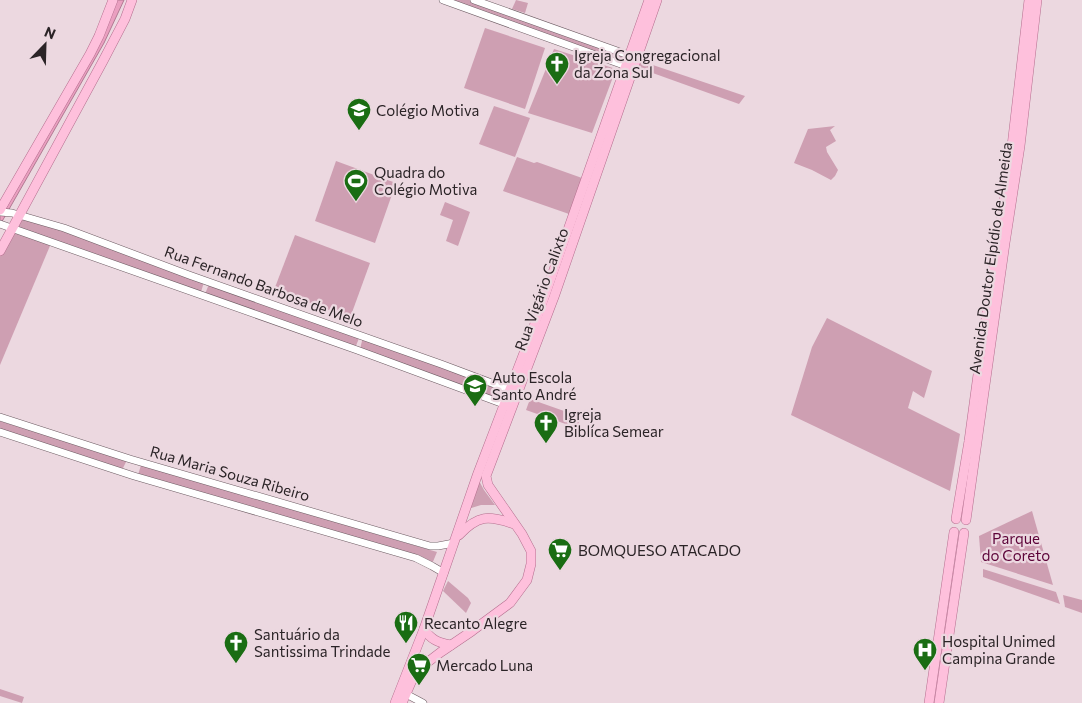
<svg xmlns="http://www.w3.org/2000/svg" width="1082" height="703" font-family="Commissioner,sans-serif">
  <rect width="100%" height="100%" fill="#ecd8e0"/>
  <g fill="#ce9fb2">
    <path d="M447,0h22l158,56 -3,7z"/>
    <path d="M516,0l12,3 -3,10 -13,-4z"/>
    <path d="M485,28l60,20 -20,61 -61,-21z"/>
    <path d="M554,49l62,20 -24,64 -64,-20z"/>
    <path d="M638,60l107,36 -6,8 -103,-37z"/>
    <path d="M494,106l36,12 -15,39 -36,-13z"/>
    <path d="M835,126l-5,4 6,11 -10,6 1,5 11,18 -3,6 -4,4 -19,-10 -18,-7 14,-34z"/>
    <path d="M517,157l17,6 3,-1 45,16 -13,36 -66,-23z"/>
    <path d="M336,161l60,22 -21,60 -60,-22z"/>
    <path d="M445,202l25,10 -12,34 -12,-5 7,-21 -13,-5z"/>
    <path d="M19,219l18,3 167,60 -3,10 -184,-65z"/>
    <path d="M12,226l40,15 -52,124v-116z"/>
    <path d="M295,235l75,28 -20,55 -76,-28z"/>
    <path d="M209,284l151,52 -5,12 -150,-54z"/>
    <path d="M827,318l105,53 -8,27 -11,-7 -5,17 52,26 -10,57 -159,-76 21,-68z"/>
    <path d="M363,337l143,54 -5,10 -141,-52z"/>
    <path d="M530,399l51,18 -4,11 -51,-18z"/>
    <path d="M0,421l127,39 -5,10 -122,-41z"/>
    <path d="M141,465l296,87 -5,12 -294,-89z"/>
    <path d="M478,479l6,11 11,15h-14l-13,4z"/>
    <path d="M1032,511l21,74 -72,-23 -2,-26z"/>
    <path d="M983,569l73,23 4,12 -77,-27z"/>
    <path d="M448,581l20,17 3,5 -5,10 -23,-22z"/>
    <path d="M1063,595l19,5v13l-17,-6z"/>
    <path d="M0,689l24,8 -2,6 -22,-7z"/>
  </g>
  <path fill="#ea9fc0" stroke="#b17a92" d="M115,0h9l-20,43 -104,182v-12z"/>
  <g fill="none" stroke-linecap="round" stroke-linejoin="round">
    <defs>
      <g id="minor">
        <path d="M443,0l186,67"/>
        <path d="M474,0l160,57"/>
        <path d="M0,212l12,1 52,15 125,47 252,89 72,27"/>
        <path d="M0,224l357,126 152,56"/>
        <path d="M0,417l130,42 300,87h8l16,-3"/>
        <path d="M0,432l134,44 282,82 16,8 12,7"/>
        <path d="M406,694l17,9"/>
      </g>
      <g id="major">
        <path d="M0,210l90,-156 9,-18 14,-36"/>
        <path d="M0,251l103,-190 22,-42 7,-19"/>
        <path d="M956,519l13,-78 13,-96 30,-199 17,-146"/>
        <path d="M966,520l39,-277 15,-97 17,-146"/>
        <path d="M459,535c19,-20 29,-20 55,-11"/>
        <path d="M424,629c7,11 15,14 27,16"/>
        <path d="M395,703l29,-74 54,-156 54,-141 117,-332"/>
        <path d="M402,703l14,-32 25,-19 31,-21 38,-28 17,-23 4,-16v-13l-9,-17 -34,-49 -2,-9 68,-179 103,-297"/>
        <path d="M929,703l25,-171"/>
        <path d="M939,703l25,-170"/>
      </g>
    </defs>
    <use href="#minor" stroke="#6d5c63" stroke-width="8"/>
    <use href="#major" stroke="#b46e8e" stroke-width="10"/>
    <use href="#minor" stroke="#fff" stroke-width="7"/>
    <use href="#major" stroke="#fec0dc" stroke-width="9"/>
  </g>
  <defs>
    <symbol id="church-pin" viewBox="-11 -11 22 30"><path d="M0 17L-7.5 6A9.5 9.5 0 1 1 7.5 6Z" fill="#1a6d13" stroke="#ecd8e0"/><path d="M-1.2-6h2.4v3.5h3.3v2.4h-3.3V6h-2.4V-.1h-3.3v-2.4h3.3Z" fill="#fff"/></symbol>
    <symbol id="school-pin" viewBox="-11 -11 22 30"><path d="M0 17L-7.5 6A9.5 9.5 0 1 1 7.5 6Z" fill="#1a6d13" stroke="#ecd8e0"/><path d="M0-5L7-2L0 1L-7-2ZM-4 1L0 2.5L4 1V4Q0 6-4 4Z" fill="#fff"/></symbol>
    <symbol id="stadium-pin" viewBox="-11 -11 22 30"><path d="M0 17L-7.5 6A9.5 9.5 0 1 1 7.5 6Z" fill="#1a6d13" stroke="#ecd8e0"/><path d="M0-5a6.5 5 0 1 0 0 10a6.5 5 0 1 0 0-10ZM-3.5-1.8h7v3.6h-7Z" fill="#fff"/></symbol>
    <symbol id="university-pin" viewBox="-11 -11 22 30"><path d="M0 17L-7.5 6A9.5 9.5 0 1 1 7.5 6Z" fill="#1a6d13" stroke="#ecd8e0"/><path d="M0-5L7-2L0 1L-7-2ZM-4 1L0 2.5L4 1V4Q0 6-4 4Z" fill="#fff"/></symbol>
    <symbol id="supermarket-pin" viewBox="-11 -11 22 30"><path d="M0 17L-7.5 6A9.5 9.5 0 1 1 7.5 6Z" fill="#1a6d13" stroke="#ecd8e0"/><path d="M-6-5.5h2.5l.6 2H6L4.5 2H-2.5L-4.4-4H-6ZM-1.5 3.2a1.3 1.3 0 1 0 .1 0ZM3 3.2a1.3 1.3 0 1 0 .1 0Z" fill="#fff"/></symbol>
    <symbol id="restaurant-pin" viewBox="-11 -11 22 30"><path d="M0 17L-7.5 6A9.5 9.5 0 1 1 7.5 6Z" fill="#1a6d13" stroke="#ecd8e0"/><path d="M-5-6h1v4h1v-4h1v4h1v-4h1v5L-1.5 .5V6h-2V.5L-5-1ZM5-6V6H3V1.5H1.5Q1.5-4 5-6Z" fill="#fff"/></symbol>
    <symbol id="hospital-pin" viewBox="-11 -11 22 30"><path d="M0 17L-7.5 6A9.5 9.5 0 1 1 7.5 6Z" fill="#1a6d13" stroke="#ecd8e0"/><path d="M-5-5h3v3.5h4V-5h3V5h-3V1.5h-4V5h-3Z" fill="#fff"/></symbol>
  </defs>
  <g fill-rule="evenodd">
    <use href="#church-pin" x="543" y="50" width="28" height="38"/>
    <use href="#school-pin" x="345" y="96" width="28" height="38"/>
    <use href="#stadium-pin" x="342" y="167" width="28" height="38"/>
    <use href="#university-pin" x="461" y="372" width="28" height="38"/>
    <use href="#church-pin" x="532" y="409" width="28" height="38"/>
    <use href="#supermarket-pin" x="546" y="536" width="28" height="38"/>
    <use href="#restaurant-pin" x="392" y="609" width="28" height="38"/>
    <use href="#church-pin" x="222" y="629" width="28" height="38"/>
    <use href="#hospital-pin" x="911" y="636" width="28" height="38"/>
    <use href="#supermarket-pin" x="405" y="651" width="28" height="38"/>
  </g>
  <g text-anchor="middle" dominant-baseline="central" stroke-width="4.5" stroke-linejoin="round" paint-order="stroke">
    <g font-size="15" fill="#2b2427" stroke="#ecd8e0" text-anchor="start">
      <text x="574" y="55">Igreja Congregacional<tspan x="574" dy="17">da Zona Sul</tspan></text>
      <text x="376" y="110">Colégio Motiva</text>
      <text x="374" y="172">Quadra do<tspan x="374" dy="17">Colégio Motiva</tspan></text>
      <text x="492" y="377">Auto Escola<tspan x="492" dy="17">Santo André</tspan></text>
      <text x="564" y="414">Igreja<tspan x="564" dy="17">Biblíca Semear</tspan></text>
      <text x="578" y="550">BOMQUESO ATACADO</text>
      <text x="424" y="623">Recanto Alegre</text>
      <text x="254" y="634">Santuário da<tspan x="254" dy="17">Santissima Trindade</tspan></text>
      <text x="942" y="641">Hospital Unimed<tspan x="942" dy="17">Campina Grande</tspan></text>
      <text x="436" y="665">Mercado Luna</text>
    </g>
    <g font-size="15" fill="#2b2427" stroke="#ecd8e0">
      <text transform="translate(990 258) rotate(-82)">Avenida Doutor Elpídio de Almeida</text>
      <text transform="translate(264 286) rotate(20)">Rua Fernando Barbosa de Melo</text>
      <text transform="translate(541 289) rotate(-70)">Rua Vigário Calixto</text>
      <text transform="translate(230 473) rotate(16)">Rua Maria Souza Ribeiro</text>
    </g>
    <g font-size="15" fill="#5c0338" stroke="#ecd8e0">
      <text x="1016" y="538">Parque<tspan x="1016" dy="17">do Coreto</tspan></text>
    </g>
  </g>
  <g transform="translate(45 45) rotate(23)" stroke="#ecd8e0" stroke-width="4" paint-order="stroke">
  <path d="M0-4L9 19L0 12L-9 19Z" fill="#2b2427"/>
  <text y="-8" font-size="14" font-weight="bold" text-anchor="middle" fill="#2b2427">N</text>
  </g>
</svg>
